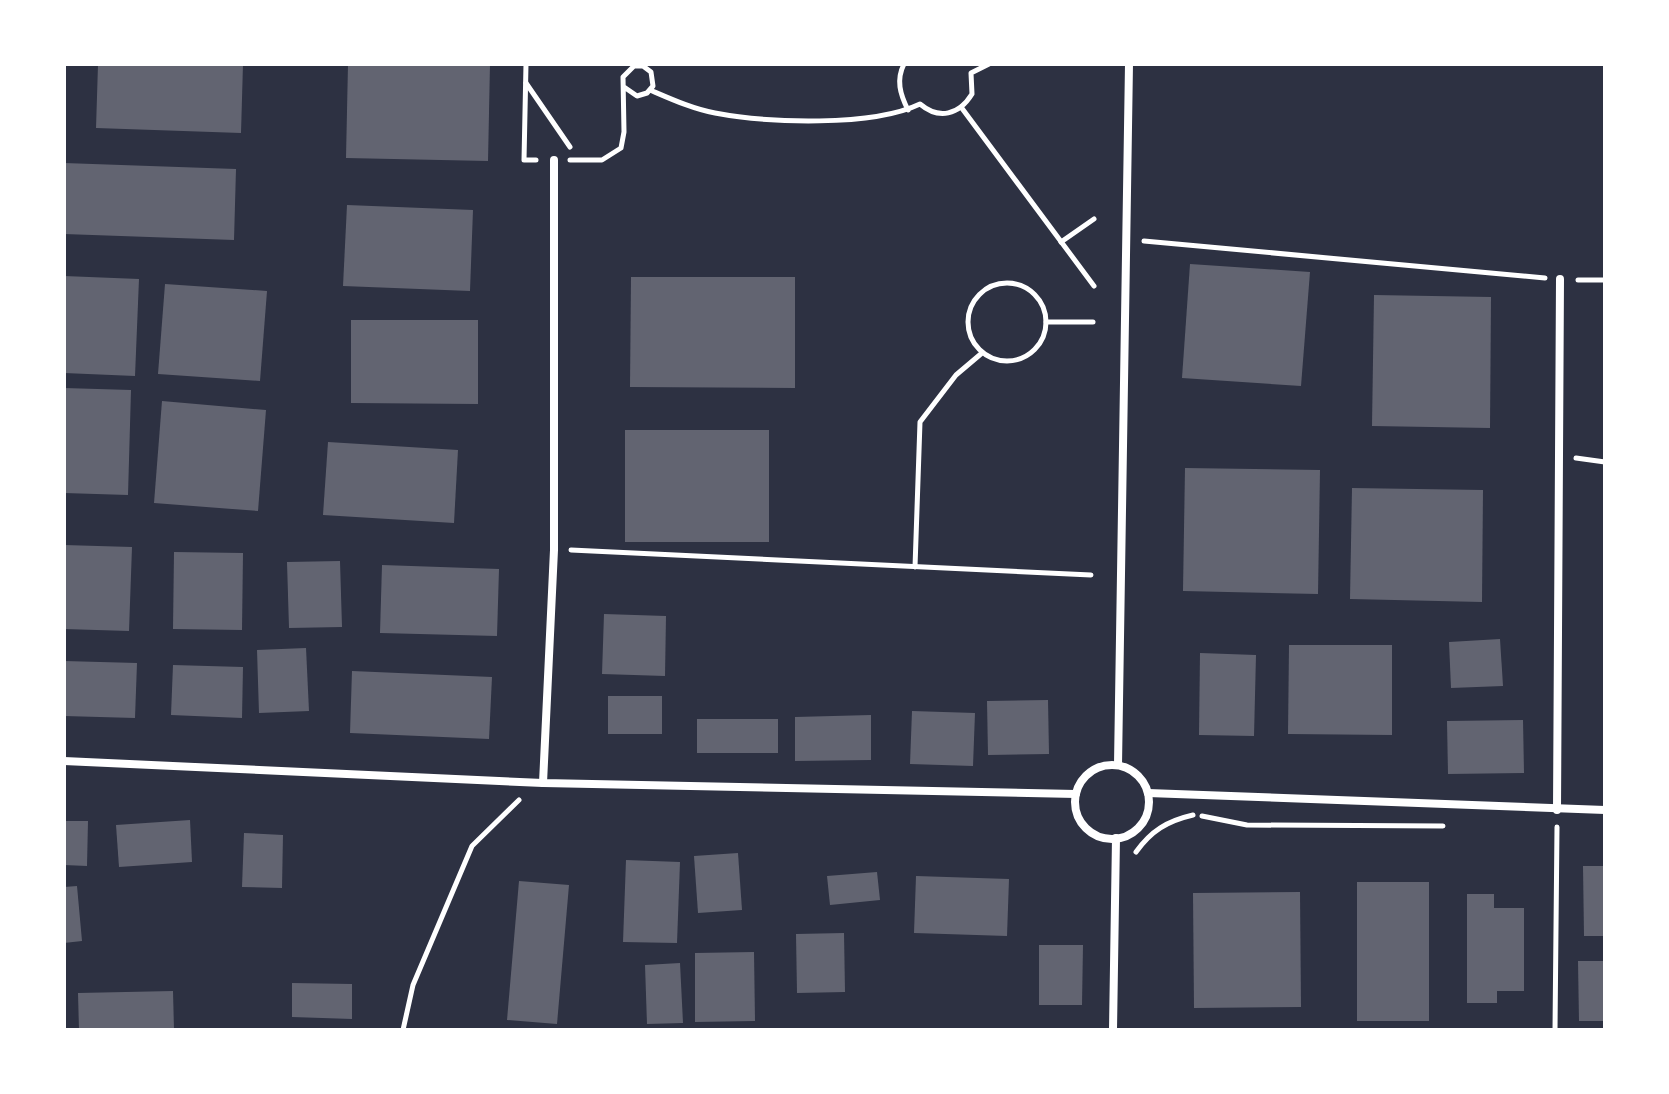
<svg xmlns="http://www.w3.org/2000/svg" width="1669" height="1094" font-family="Mulish,sans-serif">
  <rect width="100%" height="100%" fill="#2d3142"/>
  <g fill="#626471">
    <path d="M98,64h145l-2,69 -145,-5z"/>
    <path d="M348,64h142l-2,97 -142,-3z"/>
    <path d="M64,163l172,6 -2,71 -170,-6z"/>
    <path d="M347,205l126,5 -3,81 -127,-5z"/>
    <path d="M1190,264l120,8 -9,114 -119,-8z"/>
    <path d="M64,276l75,3 -4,97 -71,-3z"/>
    <path d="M631,277h164v111l-165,-1z"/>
    <path d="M165,284l102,7 -7,90 -102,-7z"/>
    <path d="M1374,295l117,2 -1,131 -118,-2z"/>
    <path d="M351,320h127v84l-127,-1z"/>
    <path d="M64,388l67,2 -3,105 -64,-2z"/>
    <path d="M162,401l104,9 -8,101 -104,-8z"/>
    <rect x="625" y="430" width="144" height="112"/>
    <path d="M328,442l130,8 -4,73 -131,-8z"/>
    <path d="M1185,468l135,2 -2,124 -135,-3z"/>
    <path d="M1352,488l131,2 -1,112 -132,-3z"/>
    <path d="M64,545l68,2 -3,84 -65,-2z"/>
    <path d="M174,552l69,1 -1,77 -69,-1z"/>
    <path d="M340,561l2,66 -53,1 -2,-66z"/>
    <path d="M382,565l117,4 -2,67 -117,-3z"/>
    <path d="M604,614l62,2 -1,60 -63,-2z"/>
    <path d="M1500,639l3,47 -52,2 -2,-46z"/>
    <path d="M1289,645h103v90l-104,-1z"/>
    <path d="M306,648l3,63 -50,2 -2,-63z"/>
    <path d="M1200,653l56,2 -2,81 -55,-1z"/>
    <path d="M64,661l73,2 -2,55 -71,-2z"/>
    <path d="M173,665l70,2 -1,51 -71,-3z"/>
    <path d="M352,671l140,6 -3,62 -139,-6z"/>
    <rect x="608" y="696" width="54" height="38"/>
    <path d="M1048,700l1,54 -61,1 -1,-54z"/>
    <path d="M912,711l63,2 -2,53 -63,-2z"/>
    <path d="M871,715v45l-76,1v-44z"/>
    <rect x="697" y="719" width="81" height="34"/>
    <path d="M1523,720l1,53 -76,1 -1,-53z"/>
    <path d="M190,820l2,42 -73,5 -3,-42z"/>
    <path d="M64,821h24l-1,45 -23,-1z"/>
    <path d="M244,833l39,2 -1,53 -40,-1z"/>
    <path d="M738,853l4,57 -44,3 -4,-57z"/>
    <path d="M626,860l54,2 -3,81 -54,-1z"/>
    <path d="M1583,866h22v70h-21z"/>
    <path d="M877,872l3,28 -50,5 -3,-29z"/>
    <path d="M916,876l93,3 -2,57 -93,-3z"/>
    <path d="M519,881l50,4 -12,139 -50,-4z"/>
    <rect x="1357" y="882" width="72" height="139"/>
    <path d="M77,886l5,55 -18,2v-56z"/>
    <path d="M1300,892l1,115 -107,1 -1,-115z"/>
    <path d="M1467,894h27v14h30v83h-27v12h-30z"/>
    <path d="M844,933l1,59 -48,1 -1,-59z"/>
    <path d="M1039,945h44l-1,60h-43z"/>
    <path d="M754,952l1,69 -60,1v-69z"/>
    <path d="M1578,961h27v60h-26z"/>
    <path d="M680,963l3,60 -36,1 -2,-59z"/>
    <path d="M292,983l60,1v35l-60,-2z"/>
    <path d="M173,991l1,39h-95l-1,-37z"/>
  </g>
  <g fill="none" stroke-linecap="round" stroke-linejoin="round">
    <g stroke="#fff" stroke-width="5">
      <path d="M526,64l-2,96h12"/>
      <path d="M904,64c-8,16 -4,30 4,46"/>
      <path d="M526,83l44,64"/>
      <path d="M650,90c21,9 43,19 65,23 53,10 157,14 205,-9 19,16 39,11 52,-10l-1,-21 18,-9"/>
      <path d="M961,107l133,179"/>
      <path d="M570,160h32l19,-12 3,-16 -1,-55 11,-11h9l8,6 2,14 -6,7 -10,3 -13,-9"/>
      <path d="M1144,241l401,37"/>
      <path d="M1061,242l33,-23"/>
      <path d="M1578,280h27"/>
      <circle cx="1007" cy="322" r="39"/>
      <path d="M1046,322h47"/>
      <path d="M1576,458l29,4"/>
      <path d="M571,550l520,25"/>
      <path d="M915,567l5,-145 36,-47 26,-22"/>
      <path d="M1202,816l45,9 196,1"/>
      <path d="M1136,852c15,-21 31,-31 57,-37"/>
      <path d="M403,1030l10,-45 59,-139 47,-46"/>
      <path d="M1555,1030l2,-203"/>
    </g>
    <g stroke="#fff" stroke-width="8">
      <path d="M64,761l479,22 533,11"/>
      <path d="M1118,765l11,-701"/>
      <circle cx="1112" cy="802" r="37"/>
      <path d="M543,783l11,-233v-390"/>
      <path d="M1148,793l457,17"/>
      <path d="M1557,810l3,-531"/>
      <path d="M1113,1030l3,-192"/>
    </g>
  </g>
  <rect width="1669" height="1094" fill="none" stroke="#ffffff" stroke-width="132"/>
</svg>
